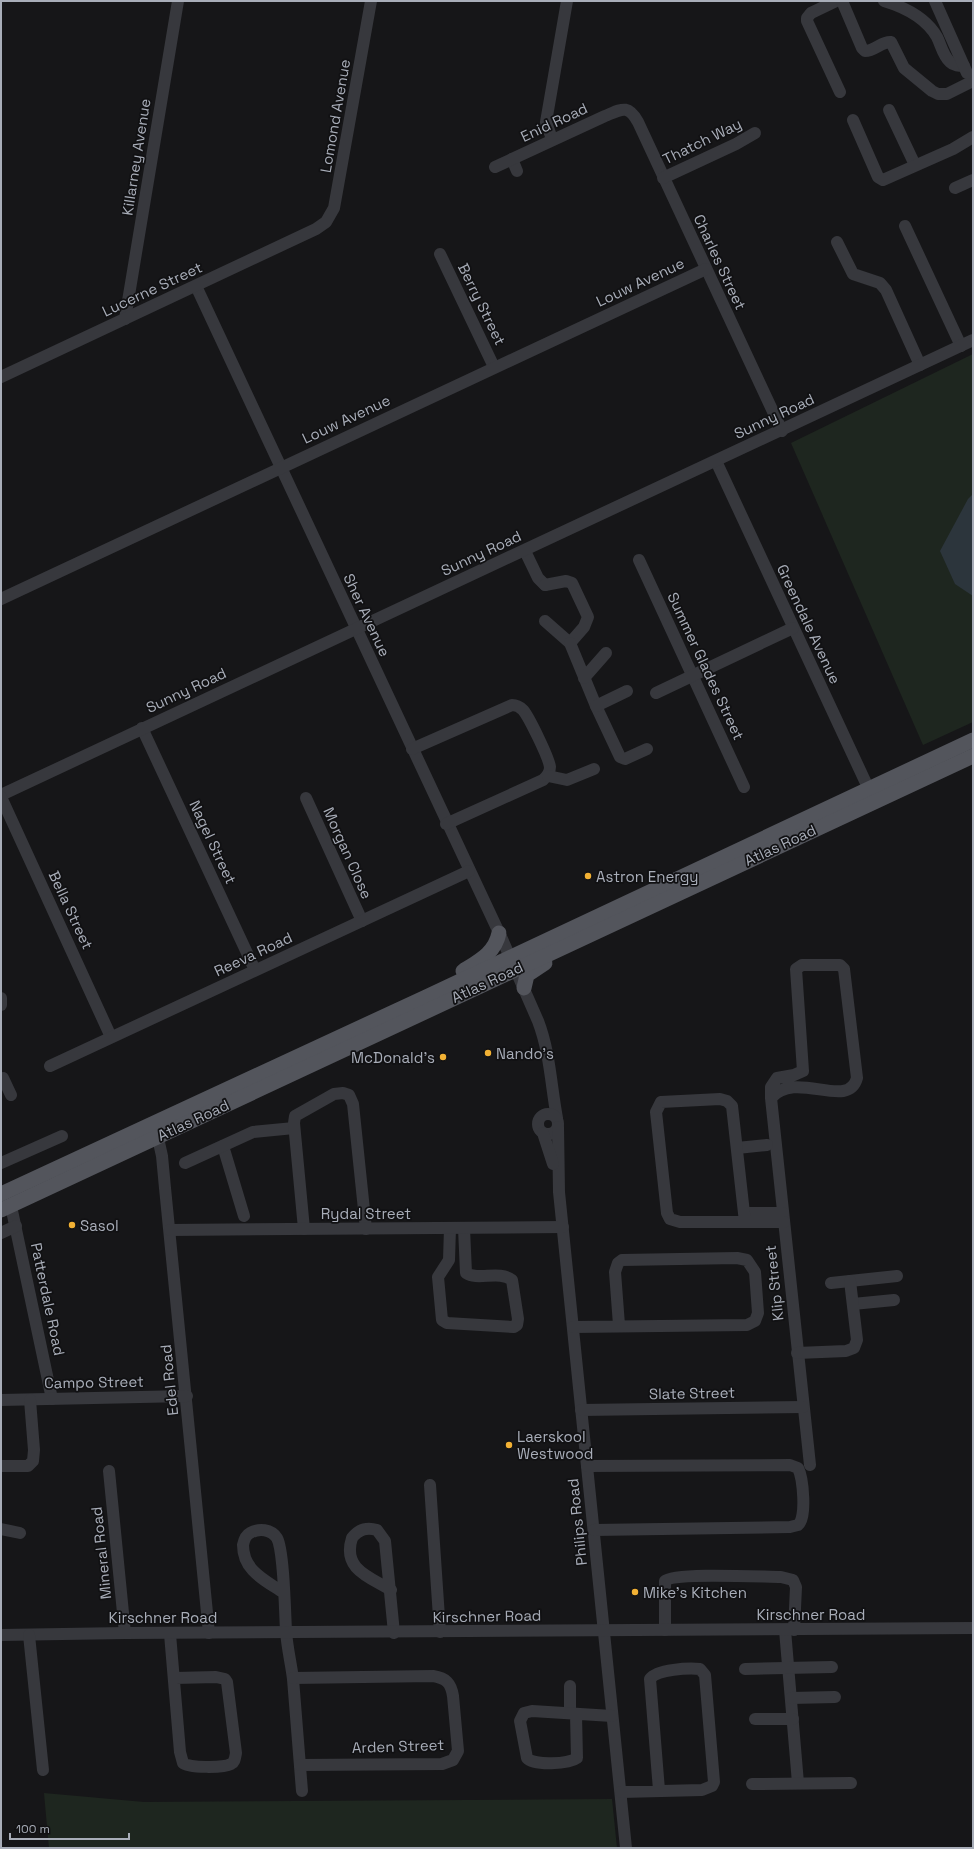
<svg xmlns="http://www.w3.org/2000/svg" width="974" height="1849" font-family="'Space Grotesk',sans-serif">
  <rect width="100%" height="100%" fill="#161618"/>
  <g fill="#1e261f">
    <path d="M973,354v368l-50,23 -132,-302z"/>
    <path d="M44,1793l100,9 468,-3 5,49h-568z"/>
  </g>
  <path fill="#2c353c" d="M973,494v102l-18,-12 -15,-33 28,-52z"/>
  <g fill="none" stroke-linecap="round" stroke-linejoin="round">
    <g stroke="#37383d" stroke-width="12">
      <path d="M836,1l-25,12 -4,5v3l33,71"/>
      <path d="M842,1l20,47 3,3c10,0 17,-10 26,-9l13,26 28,23 6,3h9l24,-12"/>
      <path d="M884,1c20,6 42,17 53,36 4,8 6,19 13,25 4,4 9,4 14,4"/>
      <path d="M935,1l32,72"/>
      <path d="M889,110l26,55"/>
      <path d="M853,120l25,57 5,3 70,-31 20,-12"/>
      <path d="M552,139l-6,-17 21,-121"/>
      <path d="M512,159l5,12"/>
      <path d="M495,167l110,-51c17,-7 23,-12 33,6l144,309"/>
      <path d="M663,178l73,-34 19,-11"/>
      <path d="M955,188l18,-8"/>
      <path d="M905,226l56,120"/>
      <path d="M837,242l16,32 27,9 6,7 34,75"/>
      <path d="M440,254l54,113"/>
      <path d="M196,286l306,653 36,82c12,31 13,65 19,97"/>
      <path d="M125,319l53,-318"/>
      <path d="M1,377l315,-148 10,-7 8,-14 37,-207"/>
      <path d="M716,461l156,335"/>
      <path d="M525,551l13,27 7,7"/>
      <path d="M639,560l105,227"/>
      <path d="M545,585l21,-4 6,2 16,34 -4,10 -14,16 -25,-22"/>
      <path d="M1,599l705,-330"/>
      <path d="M570,643l26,63 24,51 5,2 22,-10"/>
      <path d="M584,678l22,-25"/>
      <path d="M656,693l137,-65"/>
      <path d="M596,706l31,-15"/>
      <path d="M142,728l113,242"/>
      <path d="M412,749l100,-44c5,0 8,2 11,5 6,7 26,48 27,57 0,6 -3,9 -7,13l-97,44"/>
      <path d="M548,776l19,4 27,-11"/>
      <path d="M1,795l972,-455"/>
      <path d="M1,797l110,240"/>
      <path d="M306,798l56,123"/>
      <path d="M1,998v7"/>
      <path d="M50,1066l419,-195"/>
      <path d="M3,1078l8,17"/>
      <path d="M771,1098c25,-29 77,13 86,-20l-13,-109 -4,-4h-38l-6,4 7,102 -9,4 -17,3 -6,9v11l39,367"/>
      <circle cx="548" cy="1124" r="10"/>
      <path d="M558,1127l1,65 67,656"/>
      <path d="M156,1129l6,27 3,32 44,445"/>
      <path d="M543,1133l10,31"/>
      <path d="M223,1146l21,70"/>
      <path d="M737,1148l30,-3"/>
      <path d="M1,1163l61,-27"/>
      <path d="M185,1163l68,-31 41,-4"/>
      <path d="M11,1206l41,193"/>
      <path d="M745,1213h38"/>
      <path d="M745,1222l-13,-116 -5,-5 -7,-2 -59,3 -5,10 11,101 3,6 10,3h104"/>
      <path d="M450,1228l-1,32 -11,17 4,43 5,3 67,4 3,-2 1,-6 -6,-39c-13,-10 -34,1 -46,-7l-2,-45"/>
      <path d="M304,1229l-10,-106 1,-7 39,-22 9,-1 6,2 4,9 13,125"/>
      <path d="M170,1230l393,-3"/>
      <path d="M1,1233l15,-7"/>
      <path d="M831,1283l66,-7"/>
      <path d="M853,1304l41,-4"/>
      <path d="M573,1327l174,-2 8,-4 3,-8 -3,-41 -8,-12 -10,-2 -115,2 -4,3 -3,9 4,53"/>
      <path d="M797,1353l49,-2 8,-3 3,-8 -7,-59"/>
      <path d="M1,1400l186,-4"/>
      <path d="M581,1410l222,-3"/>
      <path d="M1,1466h27l5,-5 1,-11 -4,-50"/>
      <path d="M587,1466l203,-1 8,3c5,10 9,50 0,57l-8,2 -196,3"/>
      <path d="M109,1471l16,162"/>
      <path d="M430,1485l10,147"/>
      <path d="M1,1529l19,4"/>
      <path d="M391,1590c-22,-13 -49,-21 -39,-52 7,-9 15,-11 25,-8l8,11 9,92"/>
      <path d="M284,1593c-19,-13 -41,-22 -41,-48 1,-5 3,-10 7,-12 9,-5 21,-4 27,5 7,13 8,76 9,93 1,16 5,32 7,48 3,38 6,75 9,112"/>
      <path d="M665,1630v-49c9,-9 99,-4 116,-4l12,3 3,7 -2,43"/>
      <path d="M785,1630l13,153"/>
      <path d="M170,1634l10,118 3,11c5,5 41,5 48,1 4,-2 4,-6 5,-11l-9,-71 -2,-3 -9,-2 -41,1"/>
      <path d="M1,1635l124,-2 848,-5"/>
      <path d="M29,1635l14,135"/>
      <path d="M745,1669l87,-2"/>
      <path d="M293,1678l140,-2c13,2 18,7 20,20l5,55 -5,9 -11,4 -142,1"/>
      <path d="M791,1698l44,-1"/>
      <path d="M570,1712v-26"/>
      <path d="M576,1715l1,43c-8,6 -43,8 -50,0l-7,-37 4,-8 8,-2 80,5"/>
      <path d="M755,1719h38"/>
      <path d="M752,1784l99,-1"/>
      <path d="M621,1792l81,-2 10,-4 2,-4 -9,-107 -5,-6c-11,-1 -43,0 -50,10l9,111"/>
    </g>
    <g stroke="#53555c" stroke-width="15">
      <path d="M463,971c16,-10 32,-18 36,-38"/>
      <path d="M524,988l3,-13 18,-12"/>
      <path d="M1,1194l425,-197 547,-257"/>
      <path d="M1,1210l972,-454"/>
    </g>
  </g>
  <g fill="#f2b134" stroke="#111113" stroke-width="1.5">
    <circle cx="588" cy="876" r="4"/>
    <circle cx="488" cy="1053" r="4"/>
    <circle cx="443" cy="1057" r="4"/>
    <circle cx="72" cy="1225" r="4"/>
    <circle cx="509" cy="1445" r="4"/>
    <circle cx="635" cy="1592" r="4"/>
  </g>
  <g text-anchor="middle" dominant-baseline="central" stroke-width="3.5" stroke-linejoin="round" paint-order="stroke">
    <g font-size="15" fill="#a8adb8" stroke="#111113">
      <text transform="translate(335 116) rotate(-80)">Lomond Avenue</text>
      <text transform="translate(554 122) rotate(-25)">Enid Road</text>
      <text transform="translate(702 141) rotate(-26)">Thatch Way</text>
      <text transform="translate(136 157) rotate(-81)">Killarney Avenue</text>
      <text transform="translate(720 262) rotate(65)">Charles Street</text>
      <text transform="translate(640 282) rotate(-25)">Louw Avenue</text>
      <text transform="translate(152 289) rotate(-25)">Lucerne Street</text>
      <text transform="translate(482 304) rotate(64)">Berry Street</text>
      <text transform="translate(774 416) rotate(-25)">Sunny Road</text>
      <text transform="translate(346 419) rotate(-25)">Louw Avenue</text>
      <text transform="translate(481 553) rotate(-25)">Sunny Road</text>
      <text transform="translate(367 615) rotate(65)">Sher Avenue</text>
      <text transform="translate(809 624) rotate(65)">Greendale Avenue</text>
      <text transform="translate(706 666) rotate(65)">Summer Glades Street</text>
      <text transform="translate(186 690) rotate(-25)">Sunny Road</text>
      <text transform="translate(213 842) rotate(65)">Nagel Street</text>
      <text transform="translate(780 845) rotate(-25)">Atlas Road</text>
      <text transform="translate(348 853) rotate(66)">Morgan Close</text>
      <text transform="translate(71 910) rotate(65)">Bella Street</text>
      <text transform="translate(253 954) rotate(-25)">Reeva Road</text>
      <text transform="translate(487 982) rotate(-25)">Atlas Road</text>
      <text transform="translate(193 1120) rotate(-25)">Atlas Road</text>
      <text x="366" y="1213">Rydal Street</text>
      <text transform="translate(774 1283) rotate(-96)">Klip Street</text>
      <text transform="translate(48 1299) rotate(78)">Patterdale Road</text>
      <text transform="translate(169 1380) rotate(-96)">Edel Road</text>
      <text transform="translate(94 1382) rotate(-1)">Campo Street</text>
      <text transform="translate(692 1393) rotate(-1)">Slate Street</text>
      <text transform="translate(577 1522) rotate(-96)">Philips Road</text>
      <text transform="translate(101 1553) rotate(-96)">Mineral Road</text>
      <text x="811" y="1614">Kirschner Road</text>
      <text transform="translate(487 1616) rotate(-1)">Kirschner Road</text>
      <text x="163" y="1617">Kirschner Road</text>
      <text transform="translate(398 1746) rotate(-2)">Arden Street</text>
    </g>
    <g font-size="15" fill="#a8adb8" stroke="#111113" text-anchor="start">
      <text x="596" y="876">Astron Energy</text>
      <text x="496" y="1053">Nando's</text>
      <text x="435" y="1057" text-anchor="end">McDonald's</text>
      <text x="80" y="1225">Sasol</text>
      <text x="517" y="1436">Laerskool<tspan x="517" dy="17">Westwood</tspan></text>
      <text x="643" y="1592">Mike's Kitchen</text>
    </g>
  </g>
  <rect width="974" height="1849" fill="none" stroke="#a8adb8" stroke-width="4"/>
  <path d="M10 1833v6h119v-6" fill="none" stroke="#a8adb8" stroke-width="2"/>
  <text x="16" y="1833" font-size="12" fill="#a8adb8" stroke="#111113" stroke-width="3" paint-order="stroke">100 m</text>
</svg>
